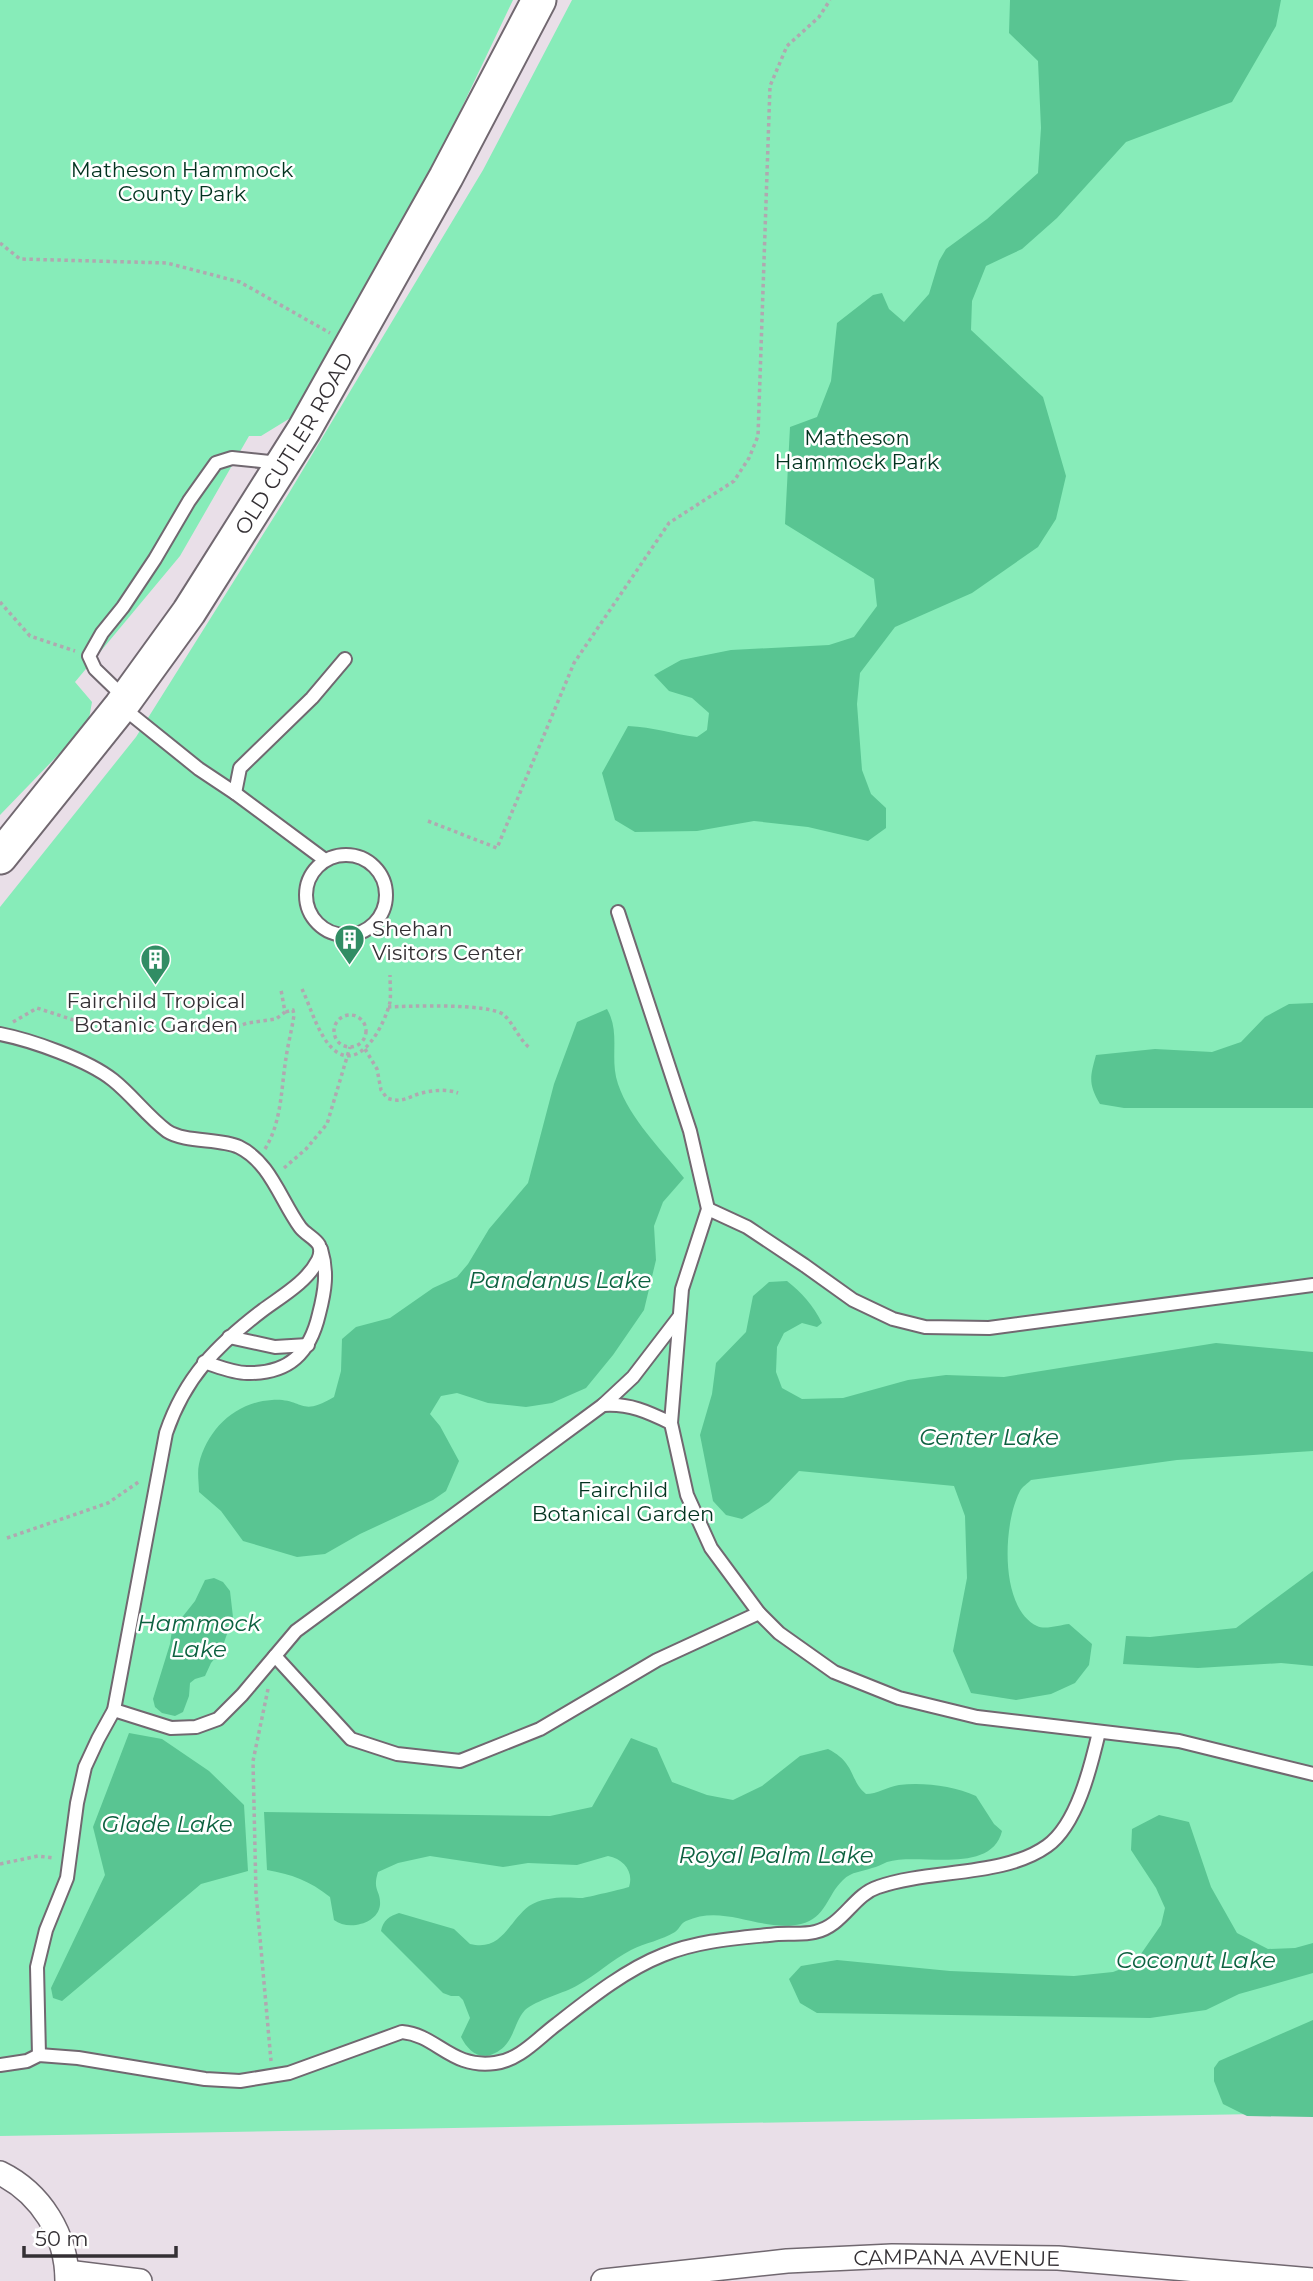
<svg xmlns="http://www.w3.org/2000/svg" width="1313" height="2281" font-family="Montserrat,sans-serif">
  <rect width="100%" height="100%" fill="#e9dfe8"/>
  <g fill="#87ecb9">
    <path d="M0,0h513l-90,189 -131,228 -31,19h-12l-69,120 -105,126 17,20 -4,22 -88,91z"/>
    <path d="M572,0h741v2113l-1313,23v-1229l136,-170 153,-244 194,-323z"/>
  </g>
  <g fill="#59c592">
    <path d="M1010,0h271l-5,26 -44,76 -106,40 -69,76 -35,31 -36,17 -14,35 -1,29 72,67 23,79 -10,43 -18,28 -66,46 -77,34 -35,46 -3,31 5,66 9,24 15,14v20l-18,13 -60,-14 -54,-6 -57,10 -62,1 -20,-12 -13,-47 26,-47c26,1 44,8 69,11l10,-7 2,-17 -17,-15 -23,-7 -15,-16 27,-15 50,-10 98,-5 25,-8 23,-31 -3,-27 -89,-55 5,-97 27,-10 14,-36 6,-58 36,-28 9,-2 7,16 15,13 25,-28 10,-33 7,-12 41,-30 51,-46 3,-45 -3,-67 -29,-28z"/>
    <path d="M1313,1003v105h-189l-24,-4c-12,-20 -10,-27 -4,-49l59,-6 57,3 29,-10 24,-25 24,-13z"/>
    <path d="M607,1009c14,24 2,49 11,75 12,35 43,65 66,94l-21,24 -9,24 2,34 -12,50 -31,45 -27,33 -34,15 -26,4 -38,-4 -31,-10 -16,3 -11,18 10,12 19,35 -13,30 -13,9 -73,34 -35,20 -28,3 -54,-16 -22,-30 -22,-19c0,-9 -2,-19 0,-28 8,-34 36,-62 73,-64 32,-2 27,18 62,-3l7,-26 1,-32 14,-12 34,-9 43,-30 24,-11 11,-13 21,-35 39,-46 26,-99 23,-62z"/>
    <path d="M787,1281c15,12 26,24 35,42l-5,4 -15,-4 -18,10 -7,14 -1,25 6,16 20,11 41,-1 65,-18 38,-5 58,2 212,-34 97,9v99l-136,9 -146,20c-3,3 -9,7 -11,11 -17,32 -21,117 17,135 8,4 23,-1 32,-2l23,20 -3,21 -14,18 -24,11 -35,6 -45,-7 -18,-42 14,-73 -2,-62 -11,-30 -155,-15 -30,31 -27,17 -16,-4 -13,-14 -13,-66 12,-41 4,-31 30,-31 7,-36 16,-14z"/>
    <path d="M1313,1571v95l-32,-3 -83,5 -75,-4 3,-28 24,1 86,-9z"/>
    <path d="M214,1578l9,4 7,9 3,26 -12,34 -10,12 -6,13 -10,3 -5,4 -1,13 -6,16 -8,4 -13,-3 -7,-6 -2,-8 17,-55 2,-14 23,-29 10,-21z"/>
    <path d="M129,1733l33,6 47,32 35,34 4,66 -47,13 -139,117 -9,-3 -2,-10 54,-113 -12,-48z"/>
    <path d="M631,1738l26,10 15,34 35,13 26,5 29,-14 38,-30 28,-7c28,14 21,31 38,45 11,0 21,-7 33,-9 24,-3 55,1 77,11l18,28 8,7c-11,45 -84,21 -115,31 -5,2 -10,5 -15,6 -10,4 -20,3 -29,12 -16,15 -17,38 -42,44 -39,9 -77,-21 -115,-3 -5,2 -6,7 -11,11 -13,8 -30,11 -44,18 -19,10 -35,25 -53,35 -13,8 -42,15 -53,25 -12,13 -10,33 -30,43 -15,8 -27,-2 -34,-16l9,-19 -7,-18 -4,-4h-8l-8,-3 -62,-62c2,-11 9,-15 18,-18l55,16 16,15c32,8 38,-22 59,-38 15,-10 37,-9 53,-8 3,0 44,-10 47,-11 5,-15 -5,-28 -21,-31l-31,9 -49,-2 -25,4 -73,-11 -32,7 -20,9c-6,19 3,18 2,33 -2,19 -32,26 -46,15l-4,-23c-20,-16 -39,-23 -63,-27l-3,-58 286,4 42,-9z"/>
    <path d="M1159,1815l30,7 22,65 26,46 31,16 27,-1 18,-5v30l-74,21 -33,16 -56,8 -333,-5 -17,-10 -11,-24 12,-13 36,-6 113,11 124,5 39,-4 21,-8 27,-39 4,-17 -9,-20 -25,-38 1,-21z"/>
    <path d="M1313,2020v97l-66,-1 -24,-12 -9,-23v-13l5,-7z"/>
  </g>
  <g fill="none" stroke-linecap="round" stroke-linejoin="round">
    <defs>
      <g id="service">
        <path d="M126,699l-31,-30 -6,-13 13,-23 21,-26 32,-48 34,-58 27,-38 16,-5 47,5"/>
        <path d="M122,707l77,62 36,24 90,67"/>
        <path d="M235,793l5,-25 72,-70 33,-39"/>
        <circle cx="346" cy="895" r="40"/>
        <path d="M618,912l72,219 18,78 -26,80 -11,134 16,72 24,53 48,65 20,20 55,39 65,26 78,19 202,24 134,33"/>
        <path d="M0,1034c31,6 88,26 113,46 19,15 34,36 54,51 18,12 53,7 72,16 31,15 42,54 61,80 5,7 15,11 19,18 2,5 1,11 -1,15 -11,22 -36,36 -55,50 -46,35 -78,67 -97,123l-52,277 -16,29 -13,28 -8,36 -10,75 -21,52 -9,37 2,88"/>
        <path d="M708,1209l39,18 57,38 49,35 40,19 32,8 64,1 324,-43"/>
        <path d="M229,1337l46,10 33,-2"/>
        <path d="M204,1362c13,4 29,11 43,11 42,1 63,-20 72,-59 6,-23 9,-42 2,-65"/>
        <path d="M603,1405c26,-2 45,7 68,18"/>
        <path d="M275,1656l76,83 46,15 63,7 80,-32 117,-69 102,-47"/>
        <path d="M114,1710l57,18 25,-1 22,-8 24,-24 54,-64 307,-226 30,-28 46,-60"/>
        <path d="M0,2065l27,-4 12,-6 39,3 127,21 35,2 49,-8 113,-41c35,3 49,37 93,31 25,-3 43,-25 62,-39 32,-25 68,-54 106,-69 36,-15 77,-17 115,-21 12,-1 25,1 37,-2 28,-6 38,-37 63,-45 51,-18 126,-10 169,-41 30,-21 44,-80 52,-114"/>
      </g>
      <g id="minor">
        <path d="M0,2173c41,20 67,62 67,108"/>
        <path d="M67,2272l73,9"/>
        <path id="s1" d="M603,2281l184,-20 105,-5 166,2 255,22"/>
      </g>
      <g id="secondary">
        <path id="s2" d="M0,857l121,-151 68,-94 115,-182 142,-253 93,-177"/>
      </g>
    </defs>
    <use href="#service" stroke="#716870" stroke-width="16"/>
    <use href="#minor" stroke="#716870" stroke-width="26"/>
    <use href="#secondary" stroke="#716870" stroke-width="37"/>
    <g stroke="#b0a8b0" stroke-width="3.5" stroke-dasharray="3.5 3.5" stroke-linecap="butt">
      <path d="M0,243l20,16 147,4 73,19 90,51"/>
      <path d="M0,602l30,34 45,15"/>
      <path d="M428,821l69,27 77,-185 95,-140 65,-42 15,-23 9,-22 12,-350 17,-40 32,-29 11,-17"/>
      <path d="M302,989c9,19 16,46 31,60 27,25 52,-25 57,-47 1,-8 0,-18 0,-27"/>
      <path d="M388,1007c21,-1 102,-4 116,8 10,9 15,25 27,34"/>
      <circle cx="350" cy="1031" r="16"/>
      <path d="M13,1022l24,-14 67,22 127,-1 16,-6 29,-4 9,-7 -4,-22"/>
      <path d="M365,1049l12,20 4,21 6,8c15,6 22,-2 35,-5 12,-3 25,-4 36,0"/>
      <path d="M265,1149c17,-28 16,-60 21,-91 2,-14 6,-29 8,-43l-1,-5 -8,2"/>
      <path d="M284,1168l22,-19 21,-25 23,-77"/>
      <path d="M7,1538l101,-35 32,-22"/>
      <path d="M268,1689l-15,72 3,132 15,168"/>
      <path d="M0,1864l38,-8 15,2"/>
    </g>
    <use href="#service" stroke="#fff" stroke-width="12"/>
    <use href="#minor" stroke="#fff" stroke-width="23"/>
    <use href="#secondary" stroke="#fff" stroke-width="33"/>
  </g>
  <defs>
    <symbol id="building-pin" viewBox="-11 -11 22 30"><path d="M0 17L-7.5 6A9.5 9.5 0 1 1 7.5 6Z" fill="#318d64" stroke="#fff"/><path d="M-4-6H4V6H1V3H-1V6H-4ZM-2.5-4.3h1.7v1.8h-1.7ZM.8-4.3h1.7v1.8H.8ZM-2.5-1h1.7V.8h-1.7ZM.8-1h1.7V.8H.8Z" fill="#fff"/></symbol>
  </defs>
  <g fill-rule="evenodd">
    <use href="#building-pin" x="332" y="922" width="35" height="47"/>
    <use href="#building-pin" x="138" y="942" width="35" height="47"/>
  </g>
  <g text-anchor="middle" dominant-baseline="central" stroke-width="5" stroke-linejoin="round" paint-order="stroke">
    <g font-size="21" fill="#02331f" stroke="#fff">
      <text x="182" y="169">Matheson Hammock<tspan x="182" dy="24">County Park</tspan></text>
      <text x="857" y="437">Matheson<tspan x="857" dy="24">Hammock Park</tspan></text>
      <text x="623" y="1489">Fairchild<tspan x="623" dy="24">Botanical Garden</tspan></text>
    </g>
    <g font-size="21" fill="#343034" stroke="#fff">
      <text stroke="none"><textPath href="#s2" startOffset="508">OLD CUTLER ROAD</textPath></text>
      <text stroke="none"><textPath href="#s1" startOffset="355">CAMPANA AVENUE</textPath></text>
    </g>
    <g font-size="21" fill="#343034" stroke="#fff" text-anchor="start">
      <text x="372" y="928">Shehan<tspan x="372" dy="24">Visitors Center</tspan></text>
      <text x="156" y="1000" text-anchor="middle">Fairchild Tropical<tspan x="156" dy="24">Botanic Garden</tspan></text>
    </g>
    <g font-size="23" font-style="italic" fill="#0d6140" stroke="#fff">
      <text x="560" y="1280">Pandanus Lake</text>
      <text x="989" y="1437">Center Lake</text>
      <text x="199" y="1623">Hammock<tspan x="199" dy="26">Lake</tspan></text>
      <text x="167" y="1824">Glade Lake</text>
      <text x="776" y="1855">Royal Palm Lake</text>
      <text x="1196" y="1960">Coconut Lake</text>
    </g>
  </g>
  <path d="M24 2246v10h152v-10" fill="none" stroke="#343034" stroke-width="3.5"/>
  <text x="35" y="2246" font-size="21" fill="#343034" stroke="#ffffff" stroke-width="5" paint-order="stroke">50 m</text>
</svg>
